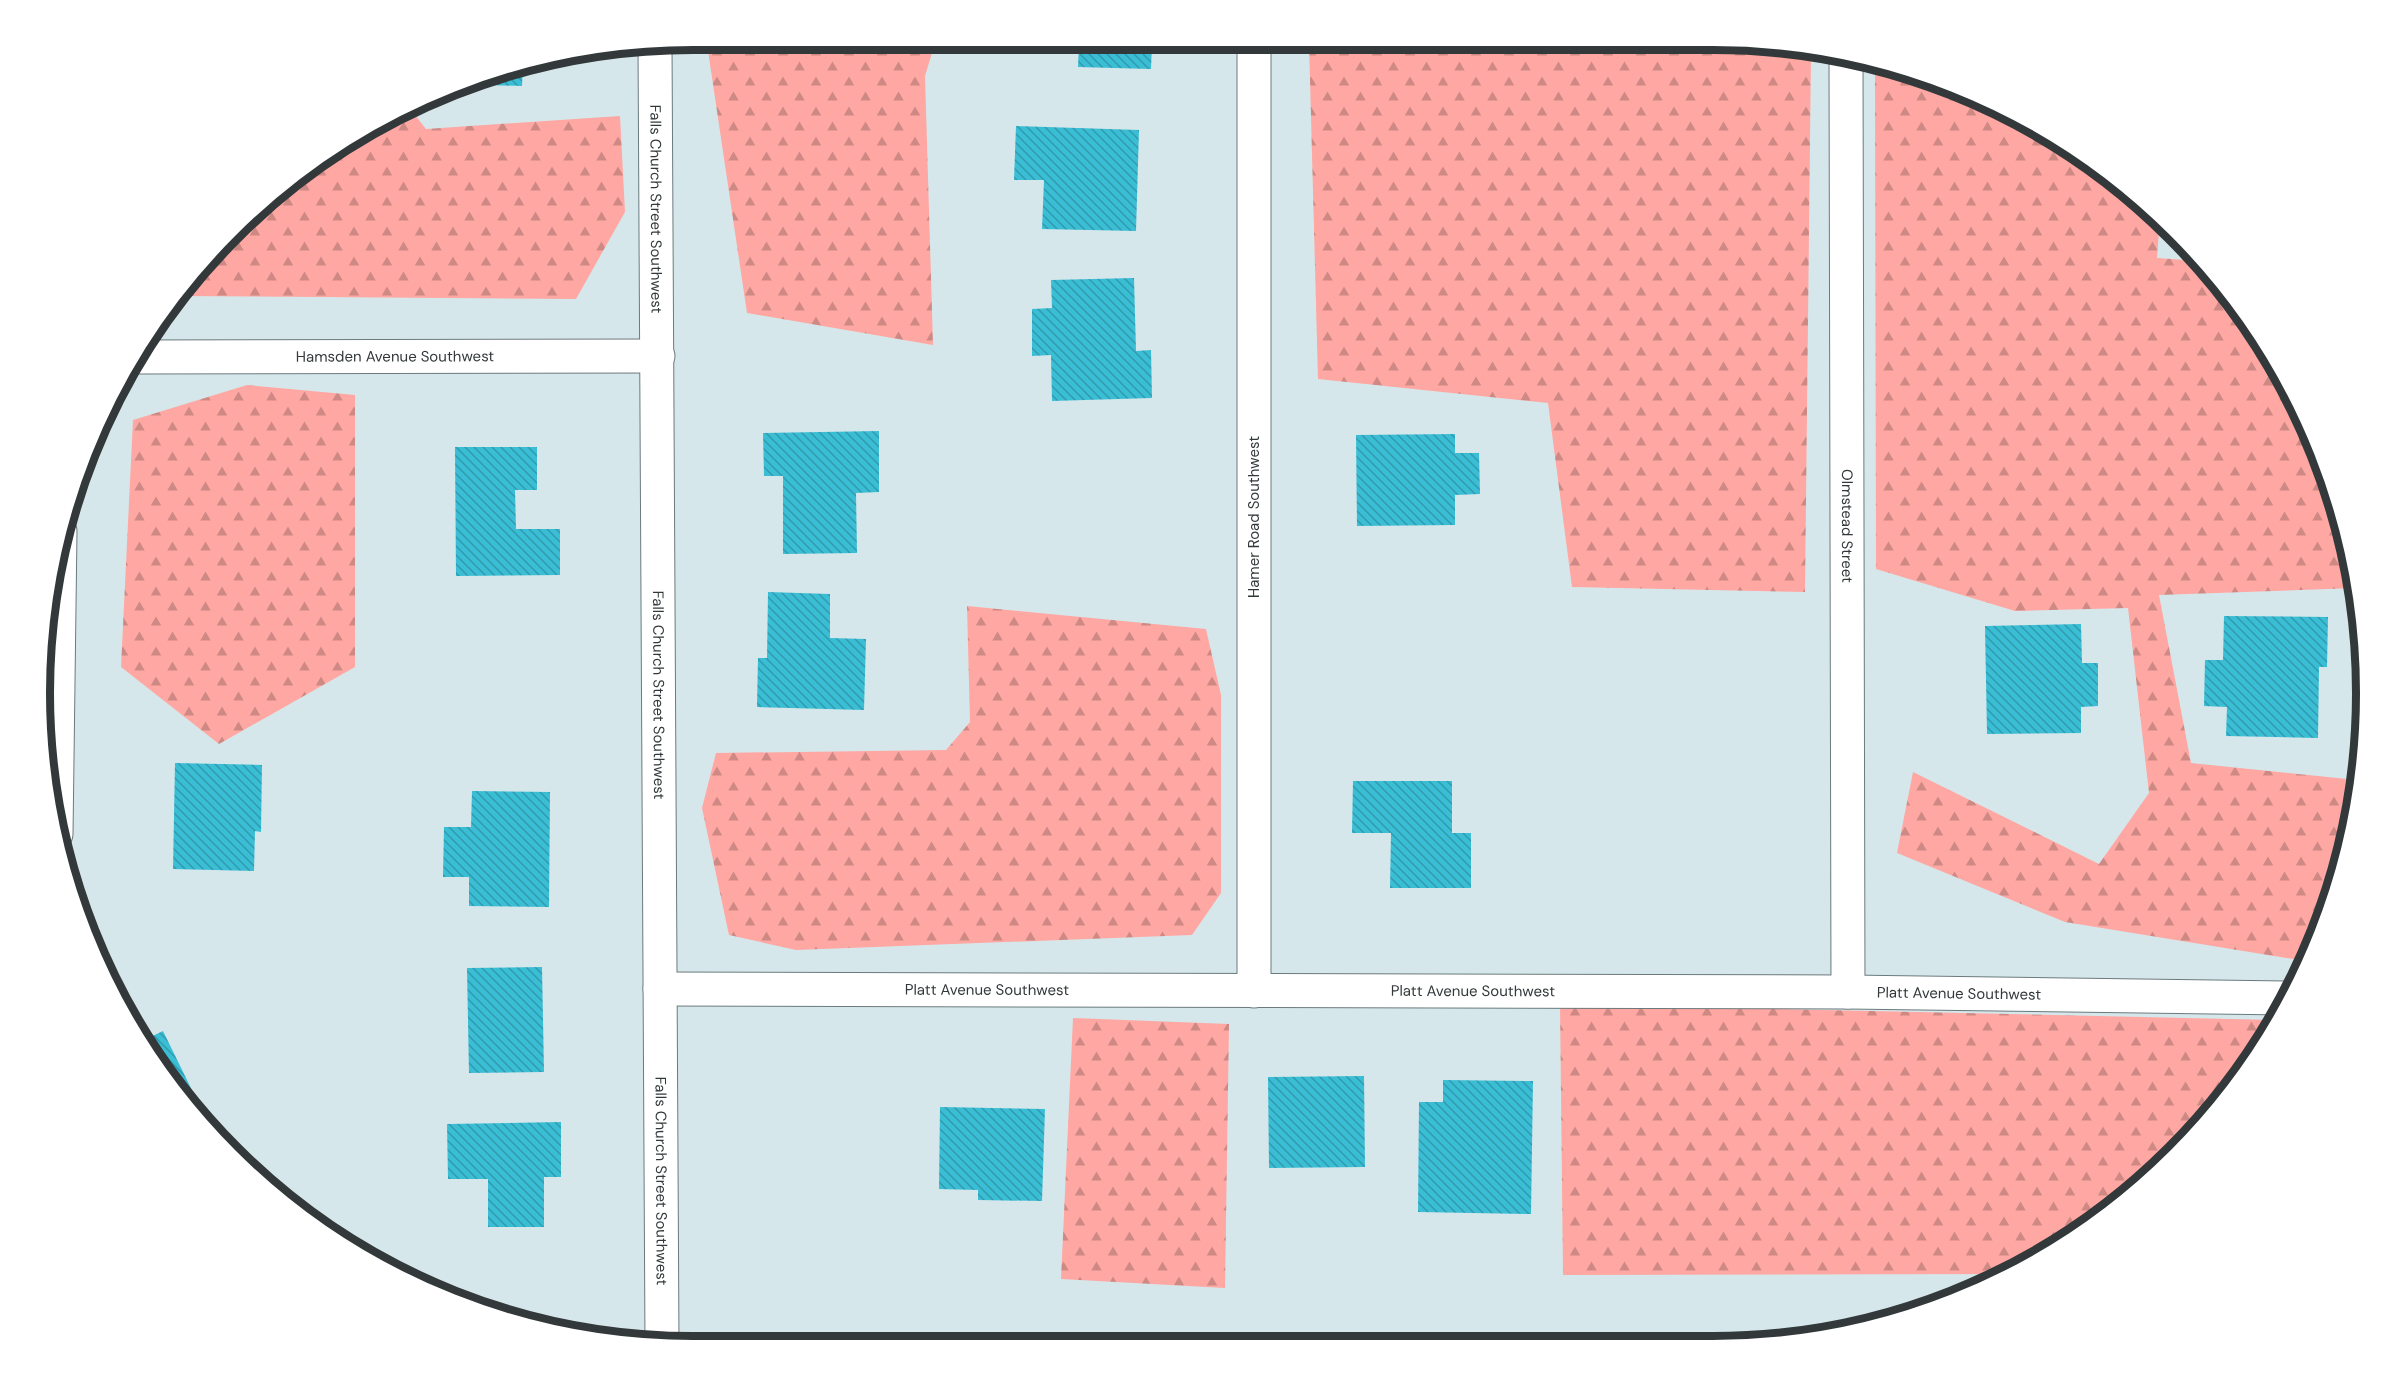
<svg xmlns="http://www.w3.org/2000/svg" width="2405" height="1385" font-family="'DM Sans',sans-serif">
  <defs>
    <pattern id="forest-firs" width="22" height="20" patternUnits="userSpaceOnUse" patternTransform="scale(1.5)"><rect width="22" height="20" fill="#ffa7a2"/><path d="M5 1l3.5 6h-7zM16 11l3.5 6h-7z" fill="#cf8985"/></pattern>
    <pattern id="building-back-hatch" width="6" height="6" patternUnits="userSpaceOnUse" patternTransform="scale(1.5)"><rect width="6" height="6" fill="#3abed5"/><path d="M-1 5l2 2M0 0l6 6M5-1l2 2" fill="none" stroke="#319bae"/></pattern>
  </defs>
  <rect width="100%" height="100%" fill="#d6e7eb"/>
  <g fill="url(#forest-firs)">
    <path d="M1756,40l55,11 -6,541 -233,-5 -24,-184 -230,-24 -9,-337z"/>
    <path d="M935,43l-10,33 8,269 -186,-32 -40,-269z"/>
    <path d="M1875,64l47,10 153,75 85,69 -3,40 43,3 56,68 60,113 37,123 3,23 -197,7 32,168 166,17 -3,40 -38,122 -8,15 -15,2 -228,-37 -168,-69 16,-81 186,92 50,-71 -21,-185 -113,3 -139,-42z"/>
    <path d="M407,105l19,24 194,-13 5,96 -49,87 -399,-3 53,-65 65,-57z"/>
    <path d="M247,385l108,10v272l-136,77 -98,-77 12,-247z"/>
    <path d="M967,606l239,23 15,66v198l-29,42 -396,15 -67,-15 -27,-127 14,-55 230,-3 24,-28z"/>
    <path d="M1560,1004l715,16 -19,35 -82,100 -134,103 -35,16 -442,1z"/>
    <path d="M1073,1018l156,6 -4,264 -164,-9z"/>
  </g>
  <g fill="url(#building-back-hatch)">
    <path d="M1079,43h73l-1,26 -73,-2z"/>
    <path d="M523,64l-1,22 -64,-2 25,-10z"/>
    <path d="M1016,126l123,4 -3,101 -94,-2 2,-49h-30z"/>
    <path d="M1134,278l2,73 15,-1 1,48 -100,3 -1,-46 -19,1v-47l20,-1 -1,-28z"/>
    <path d="M879,431v61l-23,1 1,60 -74,1v-78h-19l-1,-43z"/>
    <path d="M1455,434v19h24l1,41 -25,1v30l-98,1 -1,-91z"/>
    <path d="M455,447h82v43h-22l1,39h44v46l-104,1z"/>
    <path d="M768,592l62,2v44l36,1 -2,71 -107,-3 1,-49h9z"/>
    <path d="M2224,616l104,1 -1,50h-8l-1,71 -92,-2 1,-29 -23,-1 1,-46h18z"/>
    <path d="M2081,624l1,39h16v43l-17,1v26l-94,1 -2,-108z"/>
    <path d="M175,763l87,2 -1,67 -6,-1 -1,40 -81,-2z"/>
    <path d="M1353,781h99v52h19v55h-81l1,-55h-39z"/>
    <path d="M472,791l78,1 -1,115 -80,-1v-29h-26l1,-50h27z"/>
    <path d="M542,967l2,105 -75,1 -2,-105z"/>
    <path d="M163,1031l48,98 -2,1 -8,-7 -59,-82z"/>
    <path d="M1364,1076l1,91 -96,1 -1,-91z"/>
    <path d="M1443,1080l90,1 -2,133 -113,-2 1,-110h24z"/>
    <path d="M940,1107l105,2 -3,92 -64,-1v-10l-39,-1z"/>
    <path d="M561,1122v55h-17v50h-56v-48h-40l-1,-55z"/>
  </g>
  <g fill="none" stroke-linecap="round" stroke-linejoin="round">
    <defs>
      <g id="minor">
        <path d="M1254,42v949"/>
        <path id="s1" d="M655,44l7,1301"/>
        <path id="s2" d="M1846,58l2,934"/>
        <path id="s3" d="M133,357l525,-1"/>
        <path d="M56,834l4,-303"/>
        <path id="s4" d="M660,989l1188,3 438,6"/>
      </g>
    </defs>
    <use href="#minor" stroke="#6b7a7d" stroke-width="35"/>
    <use href="#minor" stroke="#fff" stroke-width="33"/>
  </g>
  <g text-anchor="middle" dominant-baseline="central" stroke-width="4.5" stroke-linejoin="round" paint-order="stroke">
    <g font-size="15" fill="#33393b" stroke="#fff">
      <text stroke="none"><textPath href="#s1" startOffset="165">Falls Church Street Southwest</textPath></text>
      <text stroke="none"><textPath href="#s3" startOffset="262">Hamsden Avenue Southwest</textPath></text>
      <text transform="translate(1254 517) rotate(-90)">Hamer Road Southwest</text>
      <text stroke="none"><textPath href="#s2" startOffset="468">Olmstead Street</textPath></text>
      <text stroke="none"><textPath href="#s1" startOffset="651">Falls Church Street Southwest</textPath></text>
      <text stroke="none"><textPath href="#s4" startOffset="327">Platt Avenue Southwest</textPath></text>
      <text stroke="none"><textPath href="#s4" startOffset="813">Platt Avenue Southwest</textPath></text>
      <text stroke="none"><textPath href="#s4" startOffset="1299">Platt Avenue Southwest</textPath></text>
      <text stroke="none"><textPath href="#s1" startOffset="1137">Falls Church Street Southwest</textPath></text>
    </g>
  </g>
  <path d="M0 0H2405V1385H0ZM693 50H1713A643 643 0 0 1 2356 693V693A643 643 0 0 1 1713 1336H693A643 643 0 0 1 50 693V693A643 643 0 0 1 693 50Z" fill="#fff" fill-rule="evenodd"/>
  <path fill="none" stroke="#33393b" stroke-width="8" d="M693 50H1713A643 643 0 0 1 2356 693V693A643 643 0 0 1 1713 1336H693A643 643 0 0 1 50 693V693A643 643 0 0 1 693 50Z"/>
</svg>
